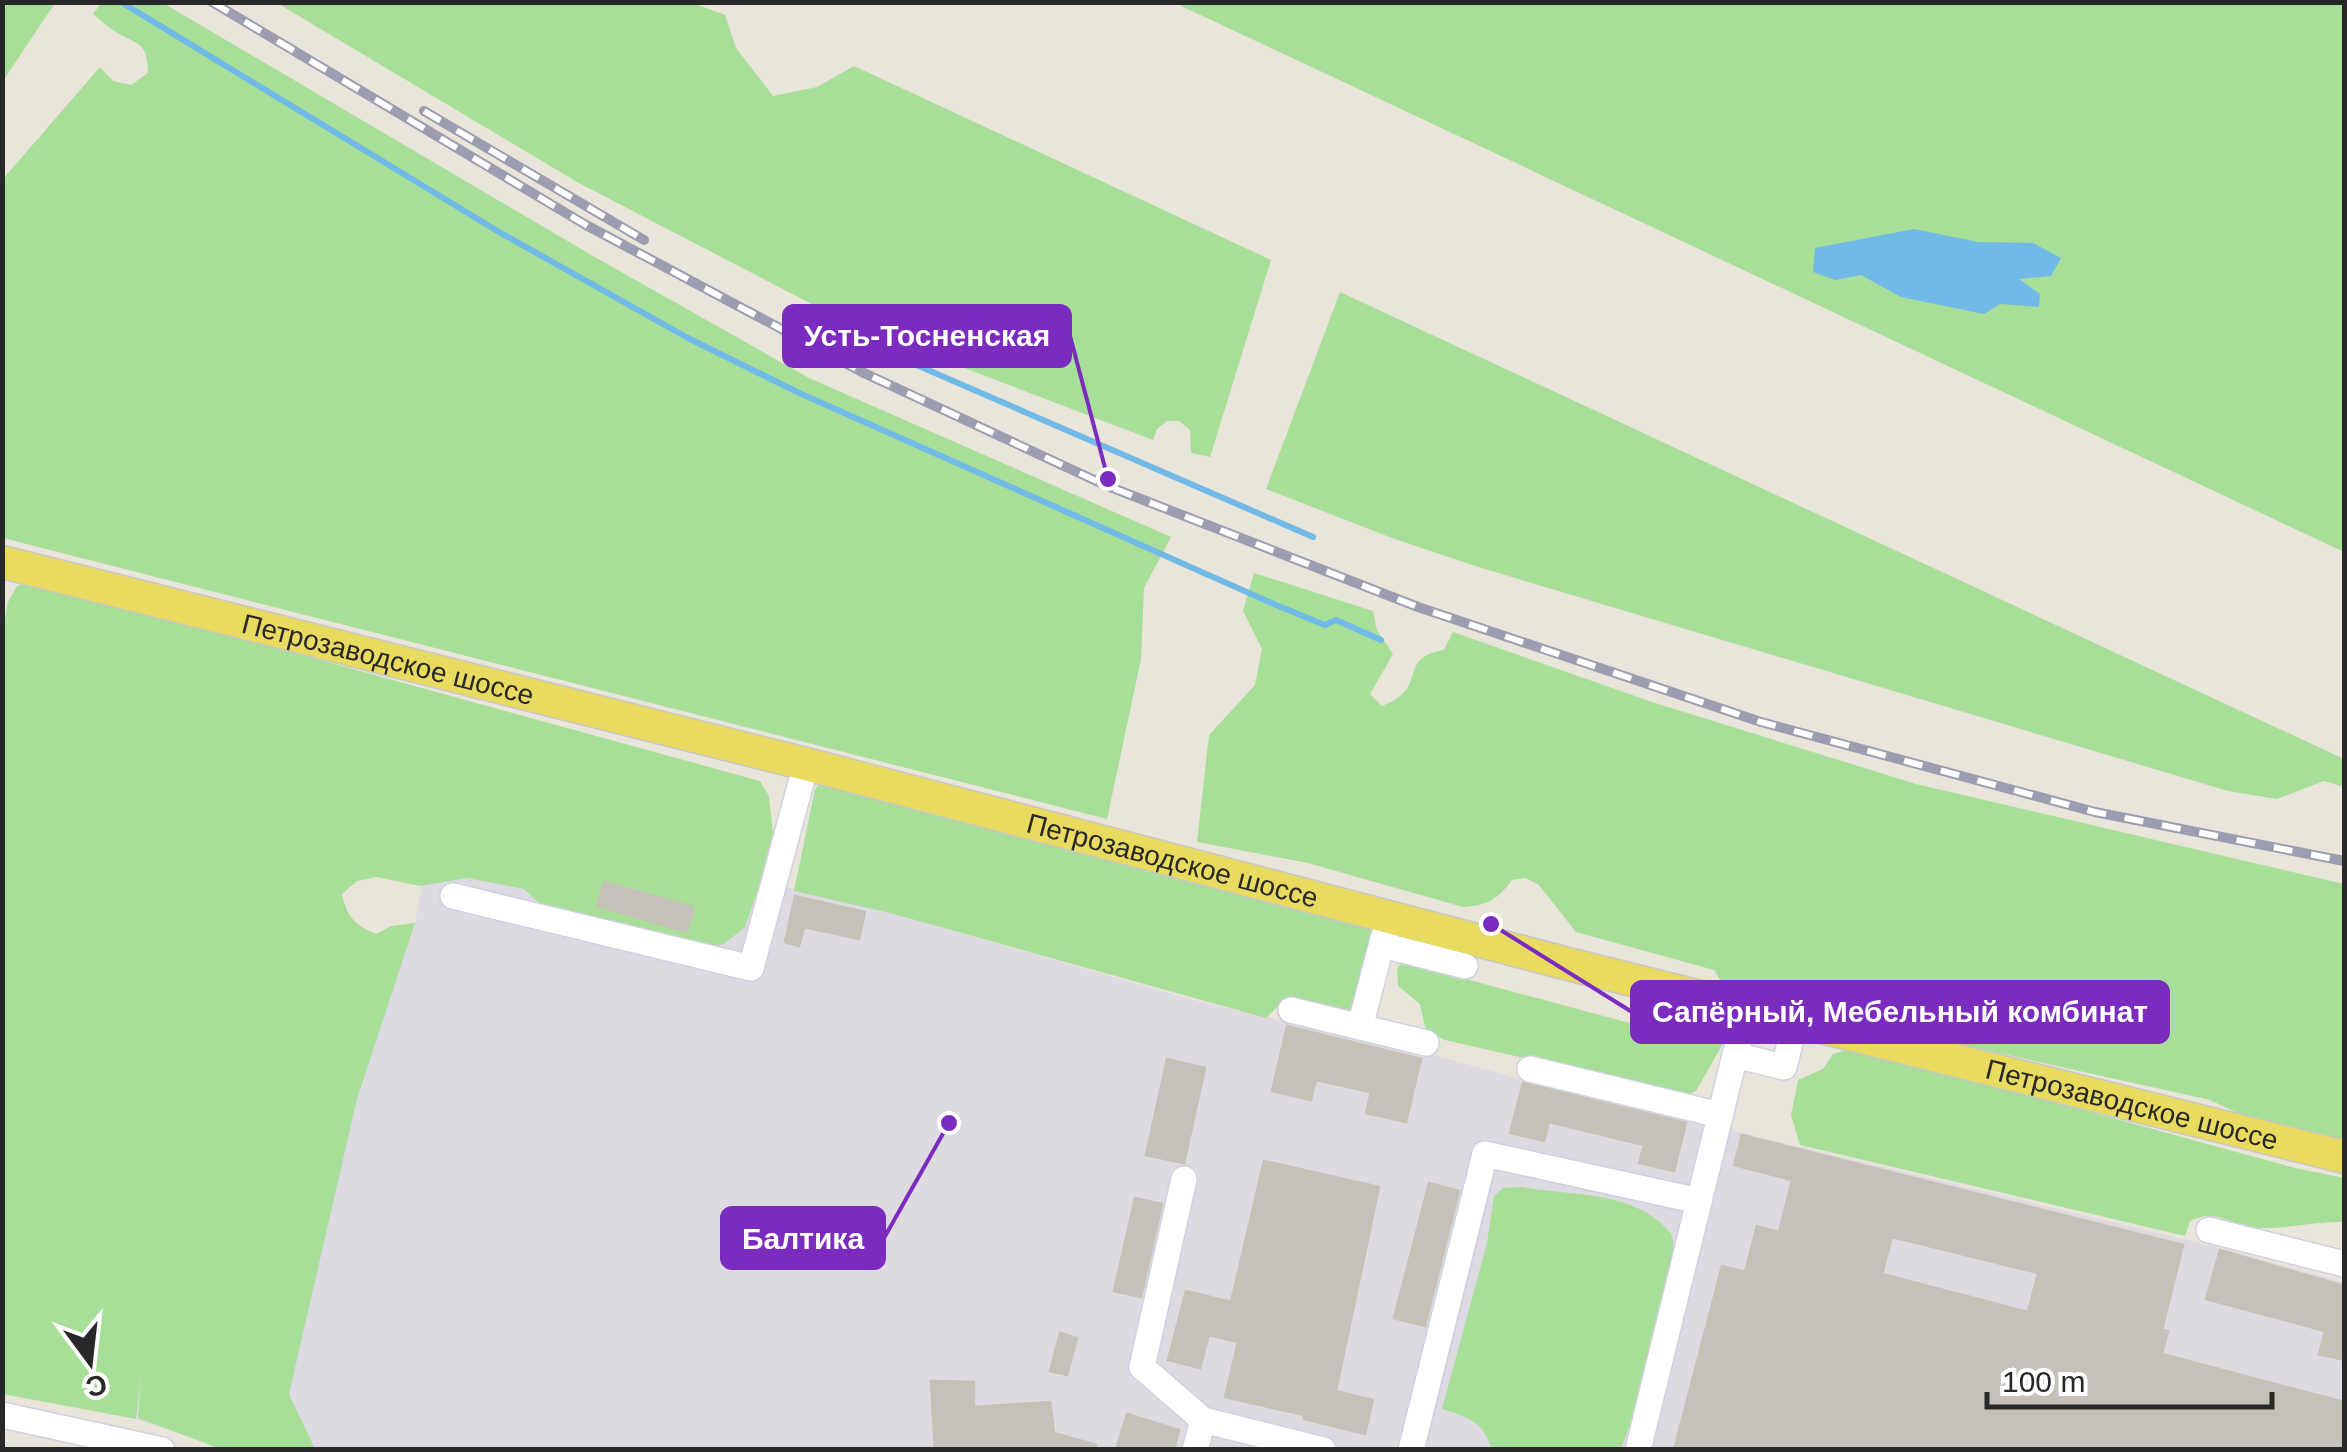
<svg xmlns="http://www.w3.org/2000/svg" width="2347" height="1452" font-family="Helvetica,sans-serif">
  <rect width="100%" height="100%" fill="#eae5da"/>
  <path fill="#dddae2" d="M439,800l451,113 318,91 215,48 100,28 693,167 128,35v167l-2103,1 -105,-30 4,-42 20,-87 199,-209 56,-159z"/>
  <g fill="#a7de98">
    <path d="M3,2l52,1 -52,78 -1,-78z"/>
    <path d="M101,3h62l430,253 216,122 362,159 -27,51 -3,71 -34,160 -1104,-281v-359l97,-112 13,14 18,4 17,-12c-1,-27 -5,-27 -27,-38 -10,-5 -19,-14 -28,-21z"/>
    <path d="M277,3h416l32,12 11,33 37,48 44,-9 37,-21 417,194 -61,197 -19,-4 -1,-23 -11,-9h-12l-10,8 -4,11 -299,-114 -277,-144z"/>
    <path d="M1175,3h1169v549z"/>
    <path d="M1340,292l1004,467v28l-20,-6 -47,18 -49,-8 -753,-225 -83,-28 -126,-49z"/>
    <path d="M1254,573l119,38 4,19 16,24 -23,40 12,12c49,-18 13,-48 62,-56l9,-18 199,70 264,82 428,100v257l-81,-16 -53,-25 -292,-65 -194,-49 -10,-16 -138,-38 -38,-48 -13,-6 -13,2c-14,19 -25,26 -49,27l-155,-44 -111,-21 12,-107 46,-50 7,-36 -19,-38z"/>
    <path d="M33,581l727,200 9,15 4,37 -12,48 -16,46 -21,17 -17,5 -156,-35 -27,-25 -57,-11 -47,8 -43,-9 -20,4 -15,13c5,23 13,31 34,40l15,-8 24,-3 -58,176 -68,295 26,55h-94l-83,-31 3,-43 -5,44 -133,-25 -1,-759 6,-33 9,-16z"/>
    <path d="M825,778l549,146 -24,93 -66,-17 -18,18 -376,-105 -96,-22 21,-102z"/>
    <path d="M1403,962l230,62 11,-2 16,-19 66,13 4,7 -1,10 -33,58 -9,4 -242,-55 -19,-9 -6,-27 -22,-18 -1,-18z"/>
    <path d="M1849,1049l19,2 427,117 49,10v44c-29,-1 -57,7 -87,6 -28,-1 -37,-21 -67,-7l-5,15 -385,-91 -9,-30 7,-35 25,-11 10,-15z"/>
    <path d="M1521,1187c44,8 104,4 140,36 3,3 7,7 10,11 14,29 -36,182 -50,215h-130c-6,-27 -24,-32 -49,-40l45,-166 7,-47 9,-8z"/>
  </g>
  <path fill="#71b9e7" d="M1914,229l64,13 55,1 28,15 -10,18 -32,3 21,15 -1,13 -39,-3 -16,10 -83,-17 -40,-22 -26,5 -22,-8 2,-24z"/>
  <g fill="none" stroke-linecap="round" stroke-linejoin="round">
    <g stroke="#71b9e7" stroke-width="6">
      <path d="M121,2l378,230 189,106 109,54 479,213 49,20 11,-5 45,20"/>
      <path d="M875,347l438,190"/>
    </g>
  </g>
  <g fill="#c5c1b9" stroke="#c5c1b4" stroke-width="2.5" fill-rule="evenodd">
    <path d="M604,882l90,25 -7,25 -90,-26z"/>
    <path d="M795,896l70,16 -6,27 -55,-12 -5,19 -14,-4z"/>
    <path d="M1287,1026l134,33 -15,63 -40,-9 5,-21 -55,-12 -5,20 -39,-9z"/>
    <path d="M1167,1059l38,9 -21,95 -38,-8z"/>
    <path d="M1523,1083l163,40 -12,48 -35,-8 5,-18 -95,-23 -5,19 -34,-8z"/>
    <path d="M1742,1135l441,110 -21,85 6,1 -6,23 182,48v48h-670l48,-184 23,6 12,-46 22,6 13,-52 -58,-15zM1892,1237l146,36 -10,39 -146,-38z"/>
    <path d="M1264,1161l115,26 -43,204 37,9 -8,34 -61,-15v-4l-79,-18 13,-55 -29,-7 -9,33 -32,-8 18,-69 45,11z"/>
    <path d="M1429,1183l30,8 -34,135 -31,-8z"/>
    <path d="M1135,1198l27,6 -21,93 -27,-6z"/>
    <path d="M2220,1250l124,36v74l-25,-6 6,-23 -119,-32z"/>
    <path d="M1060,1333l17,5 -10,37 -17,-4z"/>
    <path d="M931,1381l43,1v25l76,-5 4,31 42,12 -1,5h-160z"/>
    <path d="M1127,1414l52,16 -5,20h-58z"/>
  </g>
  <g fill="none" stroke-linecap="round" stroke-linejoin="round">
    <defs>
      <g id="minor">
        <path d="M453,896l298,72 55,-204"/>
        <path d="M1382,945l83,21"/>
        <path d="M1747,1008l-12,47 49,12 12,-48"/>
        <path d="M1291,1010l135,33"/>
        <path d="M1360,1027l29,-111"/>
        <path d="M1530,1069l190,46"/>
        <path d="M1184,1179l-42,188 61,53"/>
        <path d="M2209,1230l135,34"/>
        <path d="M2,1415l160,35"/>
        <path d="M1195,1450l8,-30 120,30"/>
        <path d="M1411,1450l74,-296 214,47"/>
        <path d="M1638,1450l97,-395"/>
      </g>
      <g id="major">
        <path id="s1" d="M2,562l804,202 762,200 776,193"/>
      </g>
    </defs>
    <use href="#minor" stroke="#cfd0e0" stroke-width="28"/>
    <use href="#major" stroke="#c7c7c7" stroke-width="35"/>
    <use href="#minor" stroke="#fff" stroke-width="25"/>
    <use href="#major" stroke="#e9da60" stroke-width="32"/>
    <defs>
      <g id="rail">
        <path d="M212,2l374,223 278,148 241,112 313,122 343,115 334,90 249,49"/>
        <path d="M424,111l220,129"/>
      </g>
    </defs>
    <use href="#rail" stroke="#9d9db1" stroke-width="10"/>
    <use href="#rail" stroke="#fff" stroke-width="6" stroke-dasharray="19" stroke-linecap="butt"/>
  </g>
  <g text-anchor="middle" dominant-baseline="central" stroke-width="8" stroke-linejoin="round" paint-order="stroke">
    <g font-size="28" fill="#282828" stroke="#fff">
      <text stroke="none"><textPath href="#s1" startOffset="398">Петрозаводское шоссе</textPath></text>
      <text stroke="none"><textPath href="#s1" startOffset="1208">Петрозаводское шоссе</textPath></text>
      <text stroke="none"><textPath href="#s1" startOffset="2198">Петрозаводское шоссе</textPath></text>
    </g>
  </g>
  <path fill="none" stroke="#7b2cbf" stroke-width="4" d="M1108 479L1070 336M1491 924L1632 1012M949 1123L884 1238"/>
  <g fill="#7b2cbf" stroke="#fff" stroke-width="4">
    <circle cx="1108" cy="479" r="10"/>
    <circle cx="1491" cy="924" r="10"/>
    <circle cx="949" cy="1123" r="10"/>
  </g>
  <g fill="#7b2cbf" stroke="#7b2cbf" stroke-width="4">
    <rect x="784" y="306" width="286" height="60" rx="10"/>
    <rect x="1632" y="982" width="536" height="60" rx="10"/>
    <rect x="722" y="1208" width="162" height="60" rx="10"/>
  </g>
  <g font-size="30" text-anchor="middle" font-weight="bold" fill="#fff">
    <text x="927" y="346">Усть-Тосненская</text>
    <text x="1900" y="1022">Сапёрный, Мебельный комбинат</text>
    <text x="803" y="1249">Балтика</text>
  </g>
  <rect width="2347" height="1452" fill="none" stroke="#282828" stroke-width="10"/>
  <g transform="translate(90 1362) rotate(165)" stroke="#ffffff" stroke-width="8" paint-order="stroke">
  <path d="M0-8L18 38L0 25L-18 38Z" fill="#282828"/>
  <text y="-15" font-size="28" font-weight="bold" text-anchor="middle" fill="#282828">С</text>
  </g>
  <path d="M1987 1392v15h285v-15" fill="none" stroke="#282828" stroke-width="5"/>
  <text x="2002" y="1392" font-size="30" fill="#282828" stroke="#ffffff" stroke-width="8" paint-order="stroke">100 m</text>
</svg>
